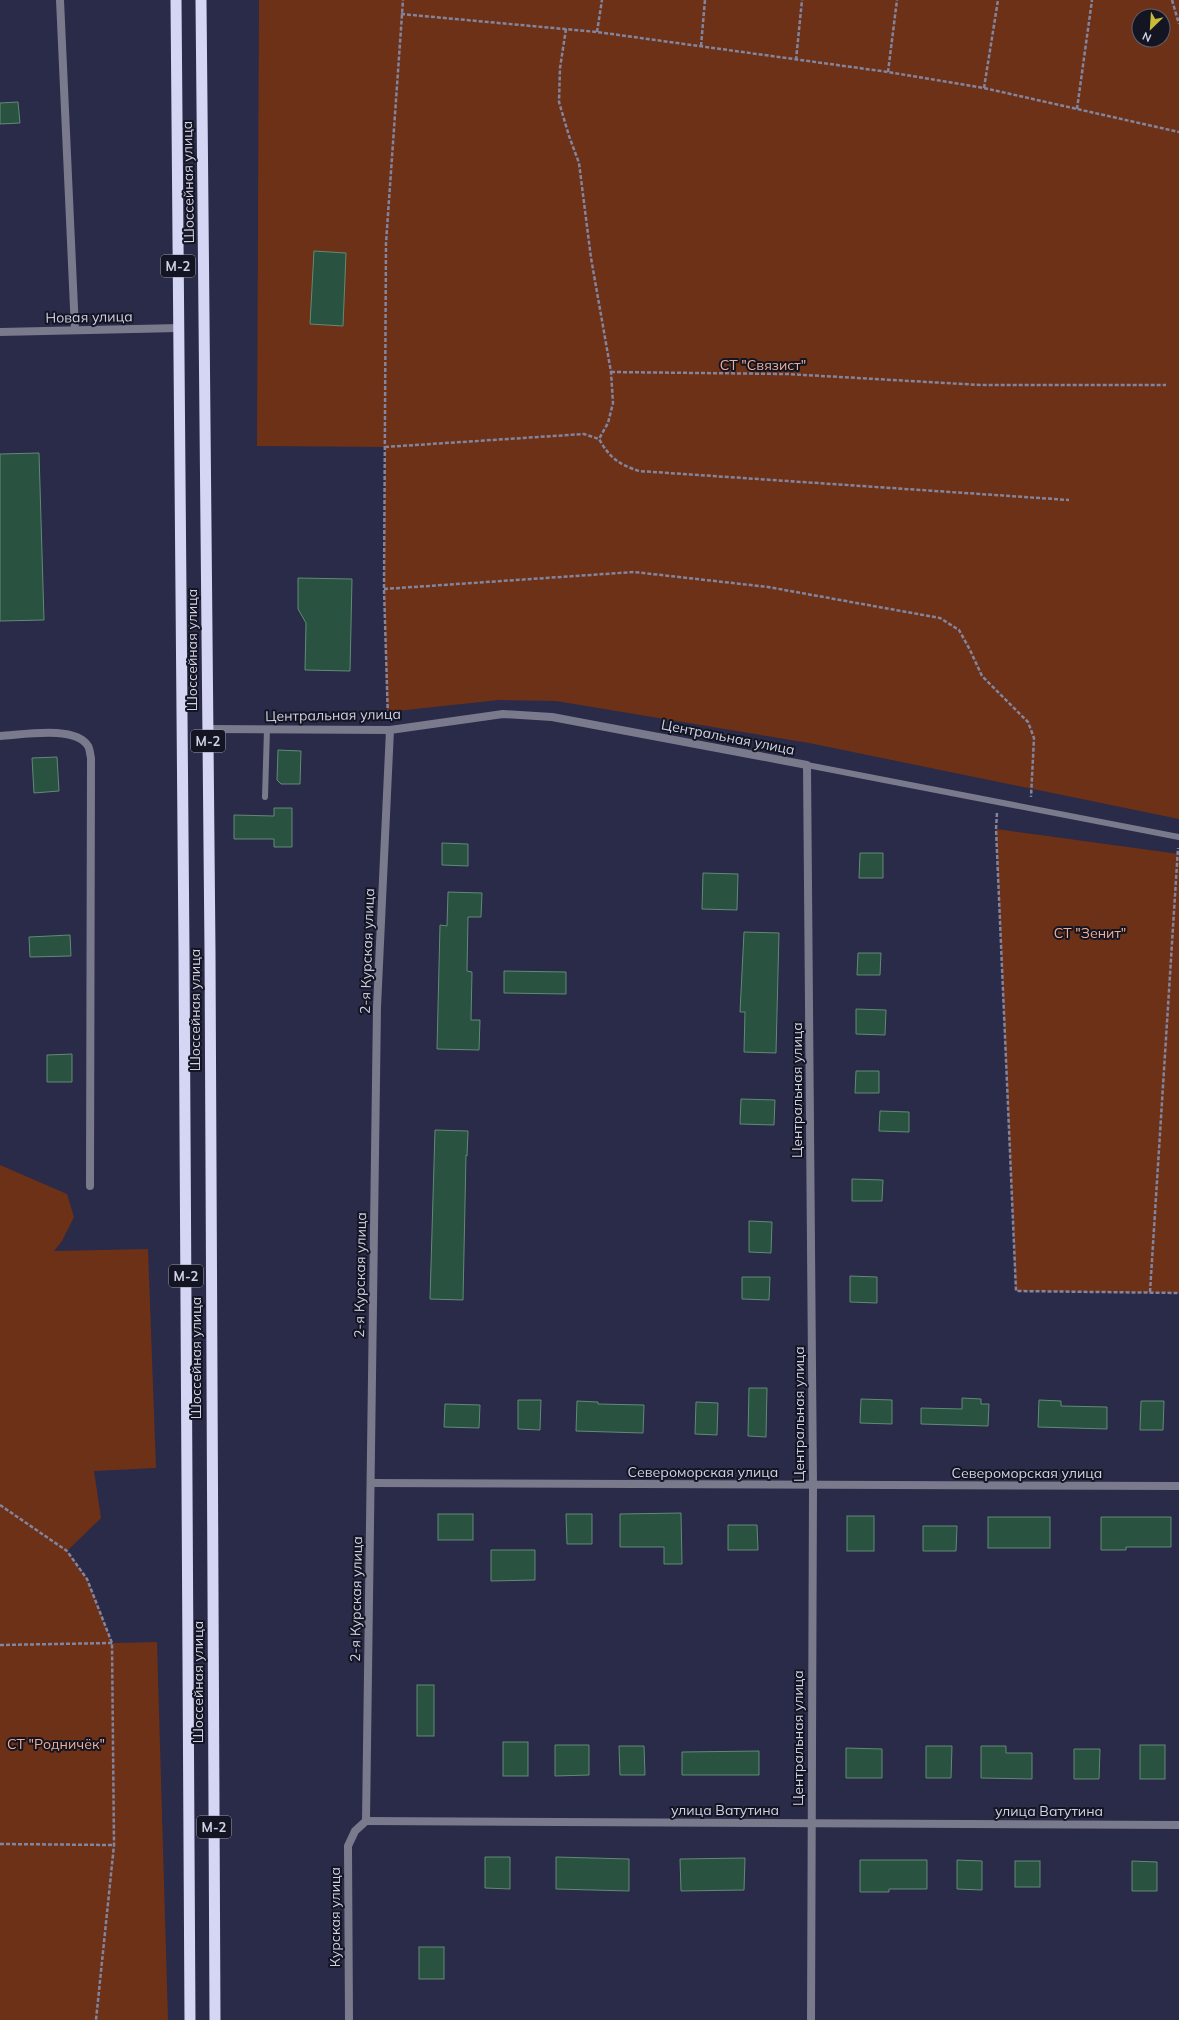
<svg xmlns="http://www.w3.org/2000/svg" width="1179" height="2020" font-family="Mulish,sans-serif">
  <rect width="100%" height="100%" fill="#2a2a49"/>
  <g fill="#6d3117" fill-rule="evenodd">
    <path d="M259,0h920v819l-370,-76 -253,-42 -57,-1 -112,12 -3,-123 1,-142 -128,-1zM1139,16h24v24h-24z"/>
    <path d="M996,829l183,25v439l-163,-2z"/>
    <path d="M0,1165l67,29 7,23 -12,24 -8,10 94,-2 8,219 -62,3 7,47 -34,33 20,28 25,64 45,-1 11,378h-168z"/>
  </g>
  <g fill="#2a5240" stroke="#618a76">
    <path d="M18,102l2,21 -20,1v-21z"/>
    <path d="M314,251l32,2 -3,73 -33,-2z"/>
    <path d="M39,453l5,167 -44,1v-167z"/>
    <path d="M298,578l54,1 -2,92 -45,-1 1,-47 -8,-14z"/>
    <path d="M278,750l23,1 -1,33h-19l-4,-4z"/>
    <path d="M57,757l2,34 -25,2 -2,-35z"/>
    <path d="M274,808h18v39h-18v-8h-40v-24l40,1z"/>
    <path d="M442,843l26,1v22l-26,-1z"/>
    <path d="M860,853h23v25h-24z"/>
    <path d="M703,873l35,1 -1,36 -35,-1z"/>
    <path d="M448,892l34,1 -1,24h-13l-1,54 5,1 -1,48h9l-1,30 -42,-1 3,-124 7,1z"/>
    <path d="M744,932l35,1 -3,120 -32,-1 1,-40h-5z"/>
    <path d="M70,935l1,21 -41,1 -1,-20z"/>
    <path d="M858,953h23l-1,22h-23z"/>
    <path d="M504,971l62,1v22l-62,-1z"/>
    <path d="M856,1009l30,1 -1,25 -29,-1z"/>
    <path d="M72,1054v28h-25v-27z"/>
    <path d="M856,1071h23v22h-24z"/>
    <path d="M741,1099l34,1 -1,25 -34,-1z"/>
    <path d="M880,1111l29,1v20l-30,-1z"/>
    <path d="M435,1130l33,1 -1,25 -1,-1 -3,145 -33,-1z"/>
    <path d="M852,1179l31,1 -1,21h-30z"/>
    <path d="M749,1221l23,1 -1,31 -22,-1z"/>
    <path d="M850,1276l27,1v26l-27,-1z"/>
    <path d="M742,1277h28l-1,23 -27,-1z"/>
    <path d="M749,1388h18l-1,49 -18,-1z"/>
    <path d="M962,1398l19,1v5h8l-1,22 -67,-2v-16l41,1z"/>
    <path d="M861,1399l31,1v24l-32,-1z"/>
    <path d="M518,1400h23l-1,30 -22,-1z"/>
    <path d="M1039,1400l22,1v5l46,1v22l-69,-2z"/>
    <path d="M577,1401l21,1v2l46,1 -1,28 -67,-2z"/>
    <path d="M1141,1401h23l-1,29h-23z"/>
    <path d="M696,1402l22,1 -1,32 -22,-1z"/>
    <path d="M445,1404l35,1 -1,23 -35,-1z"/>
    <path d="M681,1513l1,51h-18v-17h-44v-33z"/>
    <rect x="438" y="1514" width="35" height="26"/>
    <path d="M566,1514h26v30h-25z"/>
    <rect x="847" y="1516" width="27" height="35"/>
    <rect x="988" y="1517" width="62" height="31"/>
    <path d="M1101,1517h70v30h-45v3h-25z"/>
    <path d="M728,1525h29l1,25h-30z"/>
    <path d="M923,1526h34l-1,25h-33z"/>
    <path d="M491,1550h44v30l-44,1z"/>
    <rect x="417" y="1685" width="17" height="51"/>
    <rect x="503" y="1742" width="25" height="34"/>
    <path d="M555,1745h34v30l-34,1z"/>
    <rect x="1140" y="1745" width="25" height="34"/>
    <path d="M619,1746h25l1,29h-25z"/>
    <path d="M926,1746h26l-1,32h-25z"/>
    <path d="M981,1746h25v7h26v26l-51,-1z"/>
    <path d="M846,1748l36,1v29h-36z"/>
    <path d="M1074,1749h26l-1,30h-25z"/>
    <path d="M759,1751v24h-77v-23z"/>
    <path d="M485,1857h25v32l-25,-1z"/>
    <path d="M556,1857l73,2v32l-73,-2z"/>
    <path d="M745,1858l-1,32 -63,1 -1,-32z"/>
    <path d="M860,1860h67v29h-38v3h-29z"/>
    <path d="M957,1860l25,1v29l-25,-1z"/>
    <rect x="1015" y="1861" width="25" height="26"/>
    <path d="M1132,1861l25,1v29h-25z"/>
    <rect x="419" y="1947" width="25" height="32"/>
  </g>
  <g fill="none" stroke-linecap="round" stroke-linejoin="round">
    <g stroke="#83849d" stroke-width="2.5" stroke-dasharray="4 2" stroke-linecap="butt">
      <path d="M1172,0l7,24"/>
      <path d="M401,14l196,18 291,40 96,16 195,44"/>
      <path d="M566,29l-6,39 -1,34 10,34 10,27 12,95 20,114 2,31 -5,20 -9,16"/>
      <path d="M597,32l5,-32"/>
      <path d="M701,46l4,-46"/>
      <path d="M796,60l6,-60"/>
      <path d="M888,72l9,-72"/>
      <path d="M984,88l14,-88"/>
      <path d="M1077,109l15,-109"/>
      <path d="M611,372l176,2 194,11h185"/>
      <path d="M385,447l199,-13 15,5c11,19 19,25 40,32l430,29"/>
      <path d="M384,589l250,-17 134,15 172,31 19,12 11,20 12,26 46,46 6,16 -3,59"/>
      <path d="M388,720l-4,-131 2,-346 17,-243"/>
      <path d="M997,813l-1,16 20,462 163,2"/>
      <path d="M1150,1292l28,-444"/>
      <path d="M0,1505l67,46 20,28 25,64 2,202 -18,175"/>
      <path d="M0,1645l112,-2"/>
      <path d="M0,1844l114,1"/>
    </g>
    <g stroke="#797a8b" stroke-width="6">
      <path d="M807,765l372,72"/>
      <path d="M265,797l2,-68"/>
    </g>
    <g stroke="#797a8b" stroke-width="8">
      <path d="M60,0l15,330"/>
      <path d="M0,332l179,-4"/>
      <path d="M208,729l182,1 113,-16 49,3 255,48 6,721 -2,534"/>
      <path d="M0,736c22,-1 75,-11 88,10 2,3 2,9 3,12l-1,428"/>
      <path d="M371,1483l808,3"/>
      <path d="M366,1821l11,-814 13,-277"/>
      <path d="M366,1821l813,4"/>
      <path d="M349,2020l-1,-174 7,-15 11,-10"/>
    </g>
    <g stroke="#d5d6f4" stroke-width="11">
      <path d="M176,0l8,951 6,1069"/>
      <path d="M201,0l9,951 5,1069"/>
    </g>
  </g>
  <g text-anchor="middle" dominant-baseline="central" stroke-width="4" stroke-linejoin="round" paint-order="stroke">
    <g fill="#141522" stroke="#9799aa" stroke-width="1">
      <rect x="161" y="255" width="34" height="22" rx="3"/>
      <rect x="191" y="730" width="34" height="22" rx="3"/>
      <rect x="169" y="1265" width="34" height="22" rx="3"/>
      <rect x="197" y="1816" width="34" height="22" rx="3"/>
    </g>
    <g font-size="13" font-weight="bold" fill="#cfd1e5">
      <text x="178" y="266">М-2</text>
      <text x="208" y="741">М-2</text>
      <text x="186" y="1276">М-2</text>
      <text x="214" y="1827">М-2</text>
    </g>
    <g font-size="14" fill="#cfd1e5" stroke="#141522">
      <text transform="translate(188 182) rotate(-91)">Шоссейная улица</text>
      <text transform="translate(89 317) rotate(-1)">Новая улица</text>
      <text transform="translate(192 650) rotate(-90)">Шоссейная улица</text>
      <text transform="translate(333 715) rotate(-1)">Центральная улица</text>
      <text transform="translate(728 737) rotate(11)">Центральная улица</text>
      <text transform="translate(367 951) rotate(-88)">2-я Курская улица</text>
      <text transform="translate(195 1010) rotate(-90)">Шоссейная улица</text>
      <text transform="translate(797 1090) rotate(-90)">Центральная улица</text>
      <text transform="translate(360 1275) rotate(-89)">2-я Курская улица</text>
      <text transform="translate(196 1358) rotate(-90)">Шоссейная улица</text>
      <text transform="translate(799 1414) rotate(-90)">Центральная улица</text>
      <text x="703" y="1472">Североморская улица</text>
      <text x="1027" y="1473">Североморская улица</text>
      <text transform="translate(356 1599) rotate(-89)">2-я Курская улица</text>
      <text transform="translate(198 1682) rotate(-90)">Шоссейная улица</text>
      <text transform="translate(798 1738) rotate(-90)">Центральная улица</text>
      <text x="725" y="1810">улица Ватутина</text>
      <text x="1049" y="1811">улица Ватутина</text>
      <text transform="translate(335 1917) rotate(-90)">Курская улица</text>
    </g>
    <g font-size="14" fill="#f1ad92" stroke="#141522">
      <text x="763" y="365">СТ "Связист"</text>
      <text x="1090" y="933">СТ "Зенит"</text>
      <text x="56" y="1744">СТ "Родничёк"</text>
    </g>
  </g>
  <g transform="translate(1151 28) rotate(205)"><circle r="19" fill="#141522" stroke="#5f6070"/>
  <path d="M0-3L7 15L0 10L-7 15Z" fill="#c9ba3a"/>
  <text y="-6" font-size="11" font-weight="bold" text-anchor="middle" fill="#cfd1e5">N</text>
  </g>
</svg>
